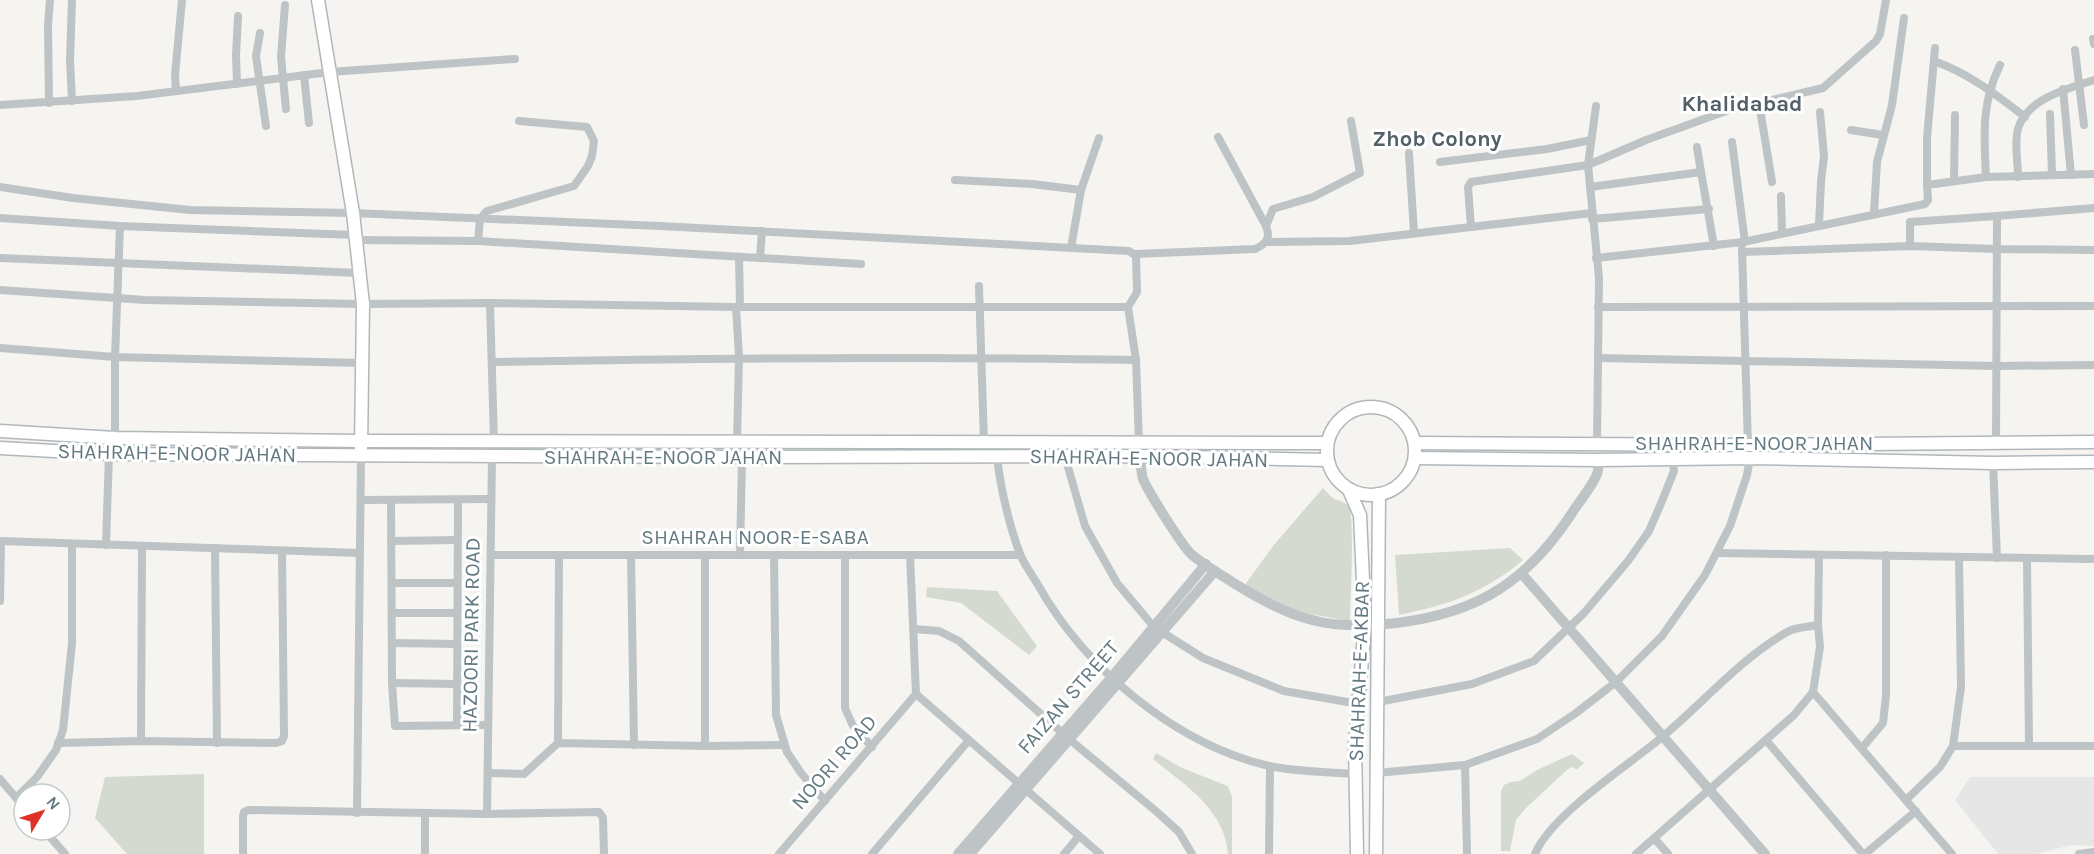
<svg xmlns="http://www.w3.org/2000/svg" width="2094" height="854" font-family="Karla,sans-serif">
  <rect width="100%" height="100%" fill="#f5f4f1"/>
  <path fill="#e5e6e5" d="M1970,777h124v69l-23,-1 -35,9h-38l-43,-54z"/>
  <g fill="#d5dad0">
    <path d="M1323,488c3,3 6,7 10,10 5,3 13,4 16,9 6,11 1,97 1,114l-52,-9 -54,-26 29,-40z"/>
    <path d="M1510,548l13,12c-39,33 -75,45 -124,55l-4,-60z"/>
    <path d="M927,587l70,4 40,55 -8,9 -68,-52 -35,-6z"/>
    <path d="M1156,753l26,15 46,18 4,11v57h-4c-3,-44 -43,-69 -75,-95z"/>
    <path d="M1572,754l12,9 -8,7 -3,-3 -5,2 -42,39 -10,12 -6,31h-9v-60l3,-6 6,-3 10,-1 17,-11z"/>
    <path d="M204,774v80h-77l-32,-36 10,-41z"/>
  </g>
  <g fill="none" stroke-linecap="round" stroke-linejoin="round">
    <defs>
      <g id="secondary">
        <path d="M318,0l35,213 10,91 -2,144"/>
        <circle cx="1371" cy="451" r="44"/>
        <path d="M0,431l115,7 246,3 965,2"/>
        <path d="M1415,443l333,2 346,-3"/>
        <path d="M0,448l109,6 633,3 397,-1 188,4"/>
        <path d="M1415,458l183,2 152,-2 243,5 101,-1"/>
        <path d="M1349,490l11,25 5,109 -10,119 2,111"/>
        <path d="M1376,854l3,-360"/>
      </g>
    </defs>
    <use href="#secondary" stroke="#b0b7ba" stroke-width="15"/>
    <g stroke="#bec3c5" stroke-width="8">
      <path d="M72,0l-2,60 2,41"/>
      <path d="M285,5l-4,52 5,52"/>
      <path d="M260,33l-4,23 10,70"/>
      <path d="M2093,39l1,5"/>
      <path d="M2075,50l9,75"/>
      <path d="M1934,61c34,12 63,34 91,56"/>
      <path d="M304,75l5,48"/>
      <path d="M237,84l-1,-28 2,-40"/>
      <path d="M2063,89l8,86"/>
      <path d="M176,91l-1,-16 7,-75"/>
      <path d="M49,103l-1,-78 2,-25"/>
      <path d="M1759,103l13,79"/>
      <path d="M0,105l137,-9 193,-24 185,-13"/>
      <path d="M1596,106l-8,59 11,113 -2,165"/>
      <path d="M2050,114l2,61"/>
      <path d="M1851,130l32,5"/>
      <path d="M1732,142l13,100"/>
      <path d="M1697,147l4,25"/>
      <path d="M1409,153l5,80"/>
      <path d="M1440,162l107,-13 44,-9"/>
      <path d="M1986,177c-2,-42 -5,-73 14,-112"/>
      <path d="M2018,177c0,-15 -4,-34 0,-48 8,-30 51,-41 76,-49"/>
      <path d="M955,180l77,4 49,6"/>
      <path d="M1954,180l1,-65"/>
      <path d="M1927,185v-47l8,-90"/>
      <path d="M0,187l73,11 117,12 163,3 307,13 469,25 7,5 1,36 -9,15 8,53 3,83"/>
      <path d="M1590,187l111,-15 13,74"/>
      <path d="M1781,196l1,37"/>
      <path d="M1874,214l3,-52 15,-57 12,-87"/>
      <path d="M0,218l120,8 235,9"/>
      <path d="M1592,219l117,-10"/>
      <path d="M1819,225l2,-43 3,-26 -4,-44"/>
      <path d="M1266,226l7,-17 40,-12 47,-24 -9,-52"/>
      <path d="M1471,227l-3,-40 3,-5 117,-17 58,-25 83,-30 94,-22 53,-47 4,-7 6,-34"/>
      <path d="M355,240l123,1 383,23"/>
      <path d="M478,241l2,-22 7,-8 87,-25 14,-20 4,-10 2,-15 -7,-14 -68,-6"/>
      <path d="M1266,242l84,-1 242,-28"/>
      <path d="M1910,246v-24l87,-6"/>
      <path d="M1071,248l10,-58 18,-52"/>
      <path d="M1742,249l6,196"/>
      <path d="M1742,252l168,-6 86,3 98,1"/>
      <path d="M1135,254l120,-5c11,-5 16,-11 11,-23l-48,-89"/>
      <path d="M739,257l1,50"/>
      <path d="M0,258l359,15"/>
      <path d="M760,258l2,-27"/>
      <path d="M1596,258l147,-16 182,-38 3,-4 -1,-15 59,-8 108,-3"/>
      <path d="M979,286l5,156"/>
      <path d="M0,290l145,10 218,4 127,-1 246,4h392"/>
      <path d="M490,303l4,139"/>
      <path d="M736,307l3,50 -2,84"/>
      <path d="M1598,307l496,-1"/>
      <path d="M0,348l115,9 247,6"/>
      <path d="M1598,358l398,8 98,-1"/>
      <path d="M493,362c214,-4 429,-6 643,-2"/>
      <path d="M115,438v-81l5,-131"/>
      <path d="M1996,442l1,-226 97,-8"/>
      <path d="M997,456c3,30 12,69 23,98 4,10 12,21 18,31 47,83 137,159 231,181 27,6 58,6 86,8"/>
      <path d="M1068,457v10l17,59 32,57 37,44 49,31 81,33 75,13"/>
      <path d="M1993,463l4,95"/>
      <path d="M361,500l129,-1"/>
      <path d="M391,500l1,183 3,43 93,-1"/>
      <path d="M0,541l359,12"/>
      <path d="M391,541l66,-1"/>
      <path d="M106,545l3,-91"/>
      <path d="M215,548l2,195"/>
      <path d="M1717,553c125,2 251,5 377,6"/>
      <path d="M491,555h529"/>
      <path d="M631,555l3,190"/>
      <path d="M740,555l2,-98"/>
      <path d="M774,555l2,160 11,37 14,21 24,28"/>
      <path d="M845,555v153l8,18 19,21"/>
      <path d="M910,555l6,139 184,160"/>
      <path d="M2027,559l2,187"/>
      <path d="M392,583h65"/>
      <path d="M0,601l1,-60"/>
      <path d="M392,613h65"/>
      <path d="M914,629l25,2 20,10 110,98 88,73 22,20 13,22"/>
      <path d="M392,643l65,1"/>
      <path d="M392,683l65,1"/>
      <path d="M1813,692l139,162"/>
      <path d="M1378,702l94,-18 62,-23 50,-48 44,-52 21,-30 13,-30 12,-30 -2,-12"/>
      <path d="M457,725l1,-225"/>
      <path d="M1766,740l97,114"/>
      <path d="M141,741l1,-195"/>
      <path d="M58,743l83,-2 135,2 6,-2 2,-5 -2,-185"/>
      <path d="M558,743l1,-187"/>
      <path d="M705,746v-191"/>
      <path d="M1953,746h141"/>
      <path d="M1862,748l21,-25 3,-27v-141"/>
      <path d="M1465,765l2,89"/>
      <path d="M488,773l36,1 34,-31 147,3 80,-1"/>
      <path d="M1376,773l89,-8 72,-26 39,-26 40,-31 46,-46 43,-61 25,-49 17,-51 3,-17"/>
      <path d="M0,779l24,28"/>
      <path d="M16,798l21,-21 19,-27 7,-20 9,-87v-99"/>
      <path d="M1906,800l34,-33 13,-21 8,-59 -2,-129"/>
      <path d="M357,813l4,-357"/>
      <path d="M425,813v41"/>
      <path d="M487,814l5,-358"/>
      <path d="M44,830l21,24"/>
      <path d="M1654,838l14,16"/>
      <path d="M243,854v-38l1,-4 4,-2 239,4 112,-2 4,6 1,36"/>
      <path d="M779,854l137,-160"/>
      <path d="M872,854l97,-114"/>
      <path d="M1064,854l15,-18"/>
      <path d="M1269,854l1,-88"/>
      <path d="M1535,854c16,-39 92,-88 126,-116 42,-35 79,-79 126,-106 8,-5 21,-5 31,-7"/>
      <path d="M1636,854l158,-139 19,-23 7,-45 -2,-22 1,-70"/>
      <path d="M1865,854l51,-43"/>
      <path d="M2079,854l15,-2"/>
    </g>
    <g stroke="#bec3c5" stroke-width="10">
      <path d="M1139,456c2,7 2,16 4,23 6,14 37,63 47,74 12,11 28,20 42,29 40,25 83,48 133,42"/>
      <path d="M1522,574l243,280"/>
      <path d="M1377,625c90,-7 146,-36 195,-112 7,-11 21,-28 25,-39 2,-4 1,-10 1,-14"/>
      <path d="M958,854l153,-176 95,-114"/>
      <path d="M970,854l245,-283"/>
    </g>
    <use href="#secondary" stroke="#fff" stroke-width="12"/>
  </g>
  <g text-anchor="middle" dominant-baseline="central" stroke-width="6" stroke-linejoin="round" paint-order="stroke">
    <g font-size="21" fill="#647a82" stroke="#fff">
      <text x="1754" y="443">SHAHRAH-E-NOOR JAHAN</text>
      <text transform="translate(177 453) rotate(1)">SHAHRAH-E-NOOR JAHAN</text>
      <text x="663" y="457">SHAHRAH-E-NOOR JAHAN</text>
      <text transform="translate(1149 458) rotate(1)">SHAHRAH-E-NOOR JAHAN</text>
      <text x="755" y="537">SHAHRAH NOOR-E-SABA</text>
      <text transform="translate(471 635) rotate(-89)">HAZOORI PARK ROAD</text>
      <text transform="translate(1359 671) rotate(-88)">SHAHRAH-E-AKBAR</text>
      <text transform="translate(1068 697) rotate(-49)">FAIZAN STREET</text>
      <text transform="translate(834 762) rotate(-49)">NOORI ROAD</text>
    </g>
    <g font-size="22" font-weight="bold" fill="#526167" stroke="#fff">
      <text x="1742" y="104">Khalidabad</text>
      <text x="1437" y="139">Zhob Colony</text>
    </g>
  </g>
  <g transform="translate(42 812) rotate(51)"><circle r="28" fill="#ffffff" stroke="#c1cacd" stroke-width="1.5"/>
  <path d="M0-4.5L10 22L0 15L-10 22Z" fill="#df3127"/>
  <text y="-9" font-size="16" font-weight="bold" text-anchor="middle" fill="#647a82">N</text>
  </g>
</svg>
